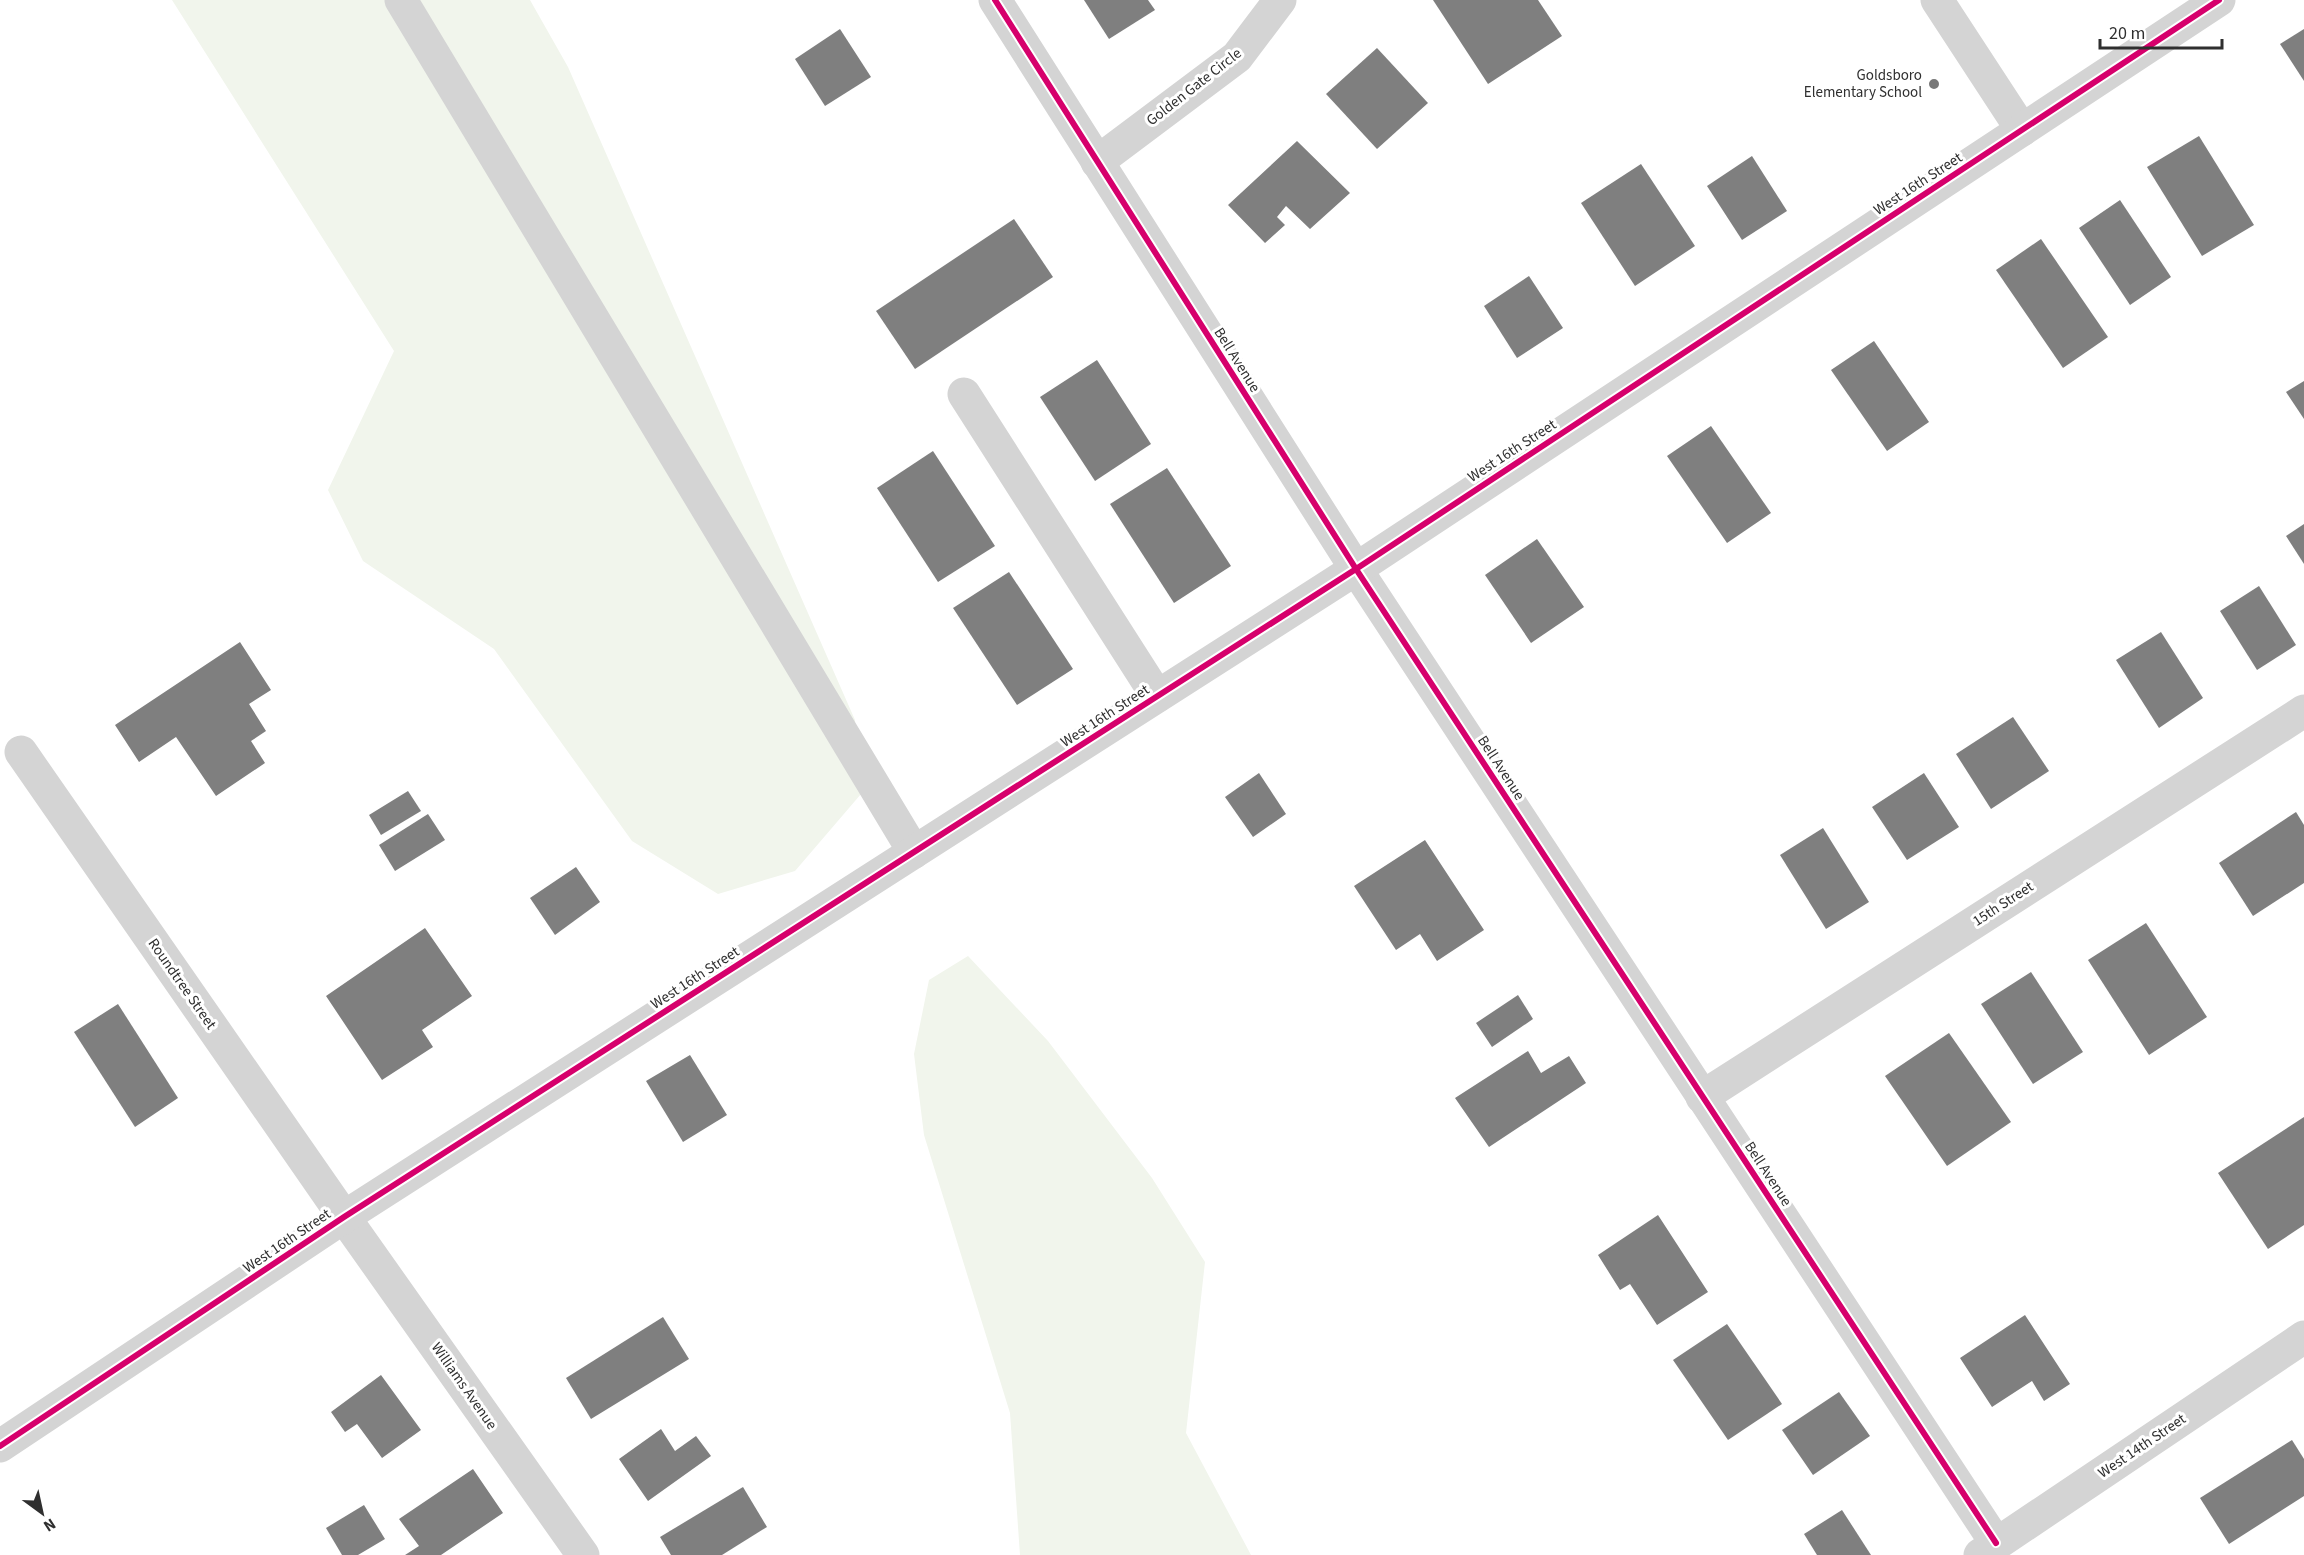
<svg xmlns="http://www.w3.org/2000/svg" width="2304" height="1555" font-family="'Source Sans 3',sans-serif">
  <rect width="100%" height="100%" fill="#fff"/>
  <g fill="#f1f5ec">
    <path d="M172,0h358l38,67 287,653 6,74 -66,77 -77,23 -86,-53 -138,-192 -131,-88 -35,-71 66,-139z"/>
    <path d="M968,956l80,85 104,137 53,84 -19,171 65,122h-231l-10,-142 -86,-278 -10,-81 15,-74z"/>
  </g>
  <g fill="#7f7f7f">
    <path d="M1084,0h64l7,10 -46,29z"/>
    <path d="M1433,0h105l24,36 -74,48z"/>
    <path d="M840,29l31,48 -46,29 -30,-47z"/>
    <path d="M2304,29v52l-24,-37z"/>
    <path d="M1377,48l51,55 -51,46 -51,-55z"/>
    <path d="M2199,136l55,89 -52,31 -55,-89z"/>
    <path d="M1297,141l53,52 -40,36 -24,-23 -9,11 8,8 -20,18 -37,-38z"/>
    <path d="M1752,156l35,55 -45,29 -35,-54z"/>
    <path d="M1641,164l54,82 -60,40 -54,-83z"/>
    <path d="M2120,200l51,77 -41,28 -51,-77z"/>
    <path d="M1014,219l39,58 -138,92 -39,-58z"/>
    <path d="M2041,239l67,98 -45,31 -67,-98z"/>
    <path d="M1529,276l34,52 -46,30 -33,-52z"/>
    <path d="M1874,341l55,81 -42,29 -56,-81z"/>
    <path d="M1097,360l54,84 -56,37 -55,-84z"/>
    <path d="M2304,381v38l-18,-27z"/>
    <path d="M1711,426l60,87 -44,30 -60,-87z"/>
    <path d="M933,451l62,95 -57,36 -61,-94z"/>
    <path d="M1167,468l64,98 -57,37 -64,-99z"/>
    <path d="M2304,524v40l-18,-28z"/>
    <path d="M1537,539l47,68 -53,36 -46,-68z"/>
    <path d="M1009,572l64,97 -56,36 -64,-97z"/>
    <path d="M2259,586l37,59 -39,25 -37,-59z"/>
    <path d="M2161,632l42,66 -44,30 -43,-68z"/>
    <path d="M240,642l31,48 -22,14 17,27 -15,10 14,22 -49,33 -40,-59 -37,25 -24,-37z"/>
    <path d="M2013,717l36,54 -58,38 -35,-55z"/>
    <path d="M1259,773l27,41 -33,23 -28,-40z"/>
    <path d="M1924,773l35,54 -52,33 -35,-53z"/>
    <path d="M408,791l13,20 -40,24 -12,-20z"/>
    <path d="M2296,812l8,13v58l-51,33 -34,-53z"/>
    <path d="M428,814l17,26 -50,31 -16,-26z"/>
    <path d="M1823,828l46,74 -43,27 -46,-74z"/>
    <path d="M1425,840l59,90 -47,31 -17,-27 -24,16 -42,-64z"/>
    <path d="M576,867l24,35 -45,33 -25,-37z"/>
    <path d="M2146,923l61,94 -58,38 -61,-95z"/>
    <path d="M425,928l47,68 -50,34 11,17 -51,33 -56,-84z"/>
    <path d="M2031,972l52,80 -50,32 -52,-80z"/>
    <path d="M1518,995l15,24 -41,28 -16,-24z"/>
    <path d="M118,1004l60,94 -43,29 -61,-95z"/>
    <path d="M1949,1033l62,89 -64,44 -62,-90z"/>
    <path d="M1528,1051l13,22 28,-17 17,27 -97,64 -34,-49z"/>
    <path d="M690,1055l37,60 -44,27 -37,-61z"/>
    <path d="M2304,1117v108l-36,24 -50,-76z"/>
    <path d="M1658,1215l50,77 -51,33 -27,-41 -10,6 -22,-35z"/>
    <path d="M2025,1315l45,69 -26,17 -12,-20 -40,26 -32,-49z"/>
    <path d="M663,1317l26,42 -98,60 -25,-41z"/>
    <path d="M1727,1324l55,80 -54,36 -55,-80z"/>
    <path d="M381,1375l40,55 -39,28 -25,-34 -12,8 -14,-20z"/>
    <path d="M1839,1392l31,44 -57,39 -31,-45z"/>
    <path d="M661,1429l14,22 21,-15 15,20 -63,45 -29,-42z"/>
    <path d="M2292,1440l12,19v37l-75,48 -29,-46z"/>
    <path d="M473,1469l30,44 -62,42h-36l14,-9 -20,-27z"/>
    <path d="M743,1487l24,40 -45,28h-51l-11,-18z"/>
    <path d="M364,1505l21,34 -27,16h-16l-16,-27z"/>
    <path d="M1842,1510l29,45h-54l-13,-21z"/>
  </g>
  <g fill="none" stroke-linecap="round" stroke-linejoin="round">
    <g stroke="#d4d4d4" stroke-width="33">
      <path d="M401,0l513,852"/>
      <path d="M995,0l361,569 640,974"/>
      <path d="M1937,0l85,130"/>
      <path d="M1097,162l140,-105 43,-57"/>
      <path d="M964,394l193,302"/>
      <path d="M21,752l323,465 239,338"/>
      <path d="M1702,1097l602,-386"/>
      <path d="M0,1446l344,-229 1012,-648 863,-569"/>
      <path d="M1980,1555l324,-218"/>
    </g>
    <defs>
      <g id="cycleway">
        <path d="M995,0l361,569 640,974"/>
        <path d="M0,1446l344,-229 1012,-648 863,-569"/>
      </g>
    </defs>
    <use href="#cycleway" stroke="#fff" stroke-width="10"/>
    <use href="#cycleway" stroke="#d6006c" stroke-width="6"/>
  </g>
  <circle fill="#787878" stroke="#fff" stroke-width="2" cx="1934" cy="84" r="6"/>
  <g text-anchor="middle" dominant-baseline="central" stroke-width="6" stroke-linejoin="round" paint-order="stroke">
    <g font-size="15" fill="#2f2f2f" stroke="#fff" text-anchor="end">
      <text x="1922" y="75">Goldsboro<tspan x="1922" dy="17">Elementary School</tspan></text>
    </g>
    <g font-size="15" fill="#2f2f2f" stroke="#fff">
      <text transform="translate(1194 87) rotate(-38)">Golden Gate Circle</text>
      <text transform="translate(1918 184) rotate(-33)">West 16th Street</text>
      <text transform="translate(1237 360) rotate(58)">Bell Avenue</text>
      <text transform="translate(1512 451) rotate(-33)">West 16th Street</text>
      <text transform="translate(1105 716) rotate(-33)">West 16th Street</text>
      <text transform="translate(1501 768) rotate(57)">Bell Avenue</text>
      <text transform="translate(2003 904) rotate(-33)">15th Street</text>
      <text transform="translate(695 978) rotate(-33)">West 16th Street</text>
      <text transform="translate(182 984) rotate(55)">Roundtree Street</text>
      <text transform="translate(1768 1174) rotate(57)">Bell Avenue</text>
      <text transform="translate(287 1241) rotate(-34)">West 16th Street</text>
      <text transform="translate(464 1386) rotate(55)">Williams Avenue</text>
      <text transform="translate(2142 1446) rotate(-34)">West 14th Street</text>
    </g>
  </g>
  <g transform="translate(42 1513) rotate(147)" stroke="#ffffff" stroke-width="4.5" paint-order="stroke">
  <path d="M0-4.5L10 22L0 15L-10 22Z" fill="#2f2f2f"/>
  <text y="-9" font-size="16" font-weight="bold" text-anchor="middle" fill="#2f2f2f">N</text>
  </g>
  <path d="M2100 39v9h122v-9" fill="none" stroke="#2f2f2f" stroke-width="3"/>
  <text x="2109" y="39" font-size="18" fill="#2f2f2f" stroke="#ffffff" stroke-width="4.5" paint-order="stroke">20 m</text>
</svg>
